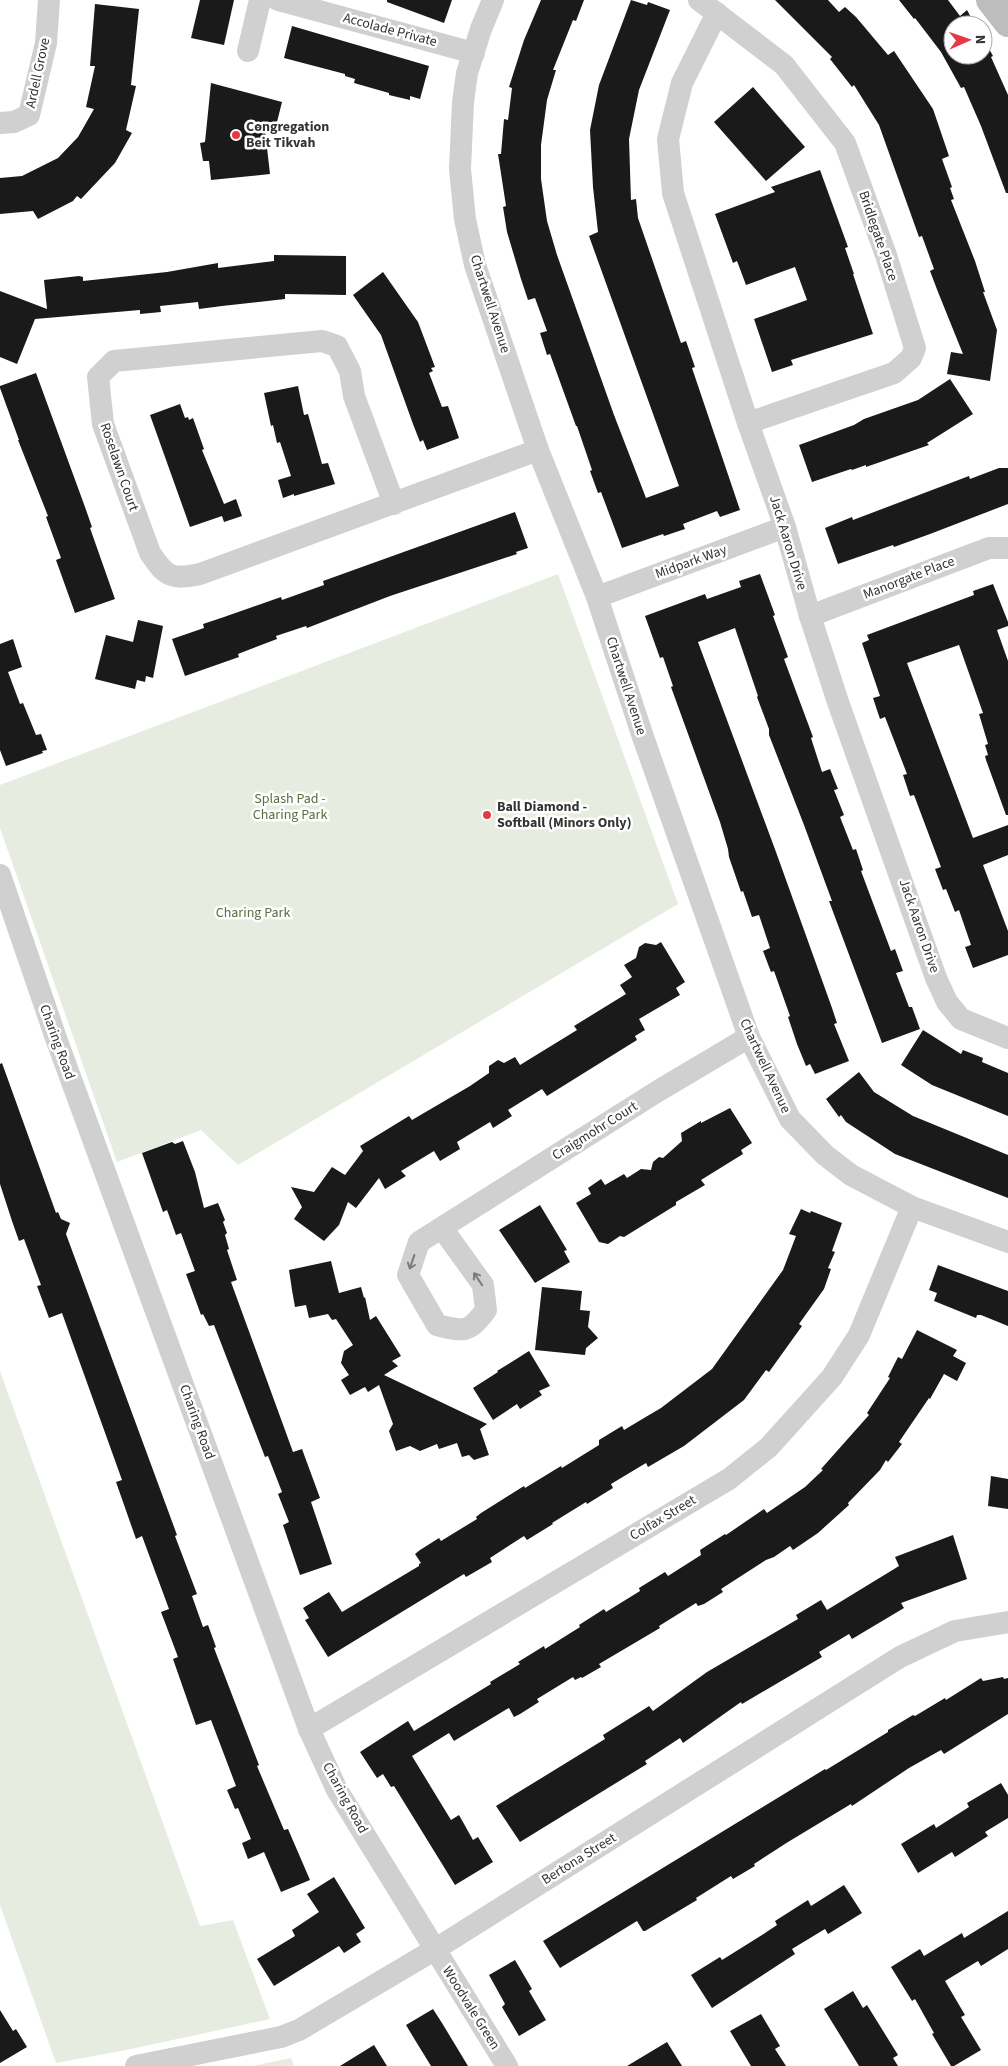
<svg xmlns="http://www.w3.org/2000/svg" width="1008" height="2066" font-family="'Source Sans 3',sans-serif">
  <rect width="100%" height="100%" fill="#fff"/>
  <g fill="#e6ecdf">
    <path d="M558,574l120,330 -440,261 -37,-35 -84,32 -117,-334v-43z"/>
    <path d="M0,1371l200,555 33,-6 37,99 -144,31 -70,13 -56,-158z"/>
    <path d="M291,2058l3,8h-41z"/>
  </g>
  <g fill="#1a1a1a">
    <path d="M200,0h34l-10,45 -33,-7z"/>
    <path d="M387,0h65l-8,23 -57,-21z"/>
    <path d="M541,0h43l-8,21 -3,-1 -20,50h3l-9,30 -6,45v34l6,42 10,34 57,160 32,83 33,-12 -90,-250 9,-4 -5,-45 -3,-57 9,-45 32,-85 16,5 1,-3 22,8 -31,80 -10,49 2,61 5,-1 2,19 43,125 5,-2 9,26 -3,1 48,142 -20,7 -3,-6 -34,13 2,5 -21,7 -1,-2 -41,14 -21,-56 -3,1 -8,-22 2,-1 -15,-44h-1l-26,-72 -3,1 -7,-22 7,-2 -12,-33 -7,2 -7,-21 -14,-47 -4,-25 3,-1 -8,-52h3l3,-35 4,1 4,-32 -3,-1 15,-47z"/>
    <path d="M775,0h53l11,12 6,-5 11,10 32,38 6,-4 39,58 16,47 -7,3 10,28 -2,1 4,11 -3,1 24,61 10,31h-2l14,38 -7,51 -43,-7 4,-22 12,2 -25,-62 -8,-21 4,-2 -12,-33 -3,1 -40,-112 -25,-40 -2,2 -22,-28 2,-2z"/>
    <path d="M899,0h49l12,16 7,-6 8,15h-22v30h30v-17l10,18 -2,1 17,38v98h-2l-25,-67 -17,-39 -3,1 -20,-36 -26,-34 -1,1z"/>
    <path d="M95,4l44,5 -8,76 5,1 -10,44 6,3 -17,30 -34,36 -4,-3 -4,5 -35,18 -5,-8 -33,3v-36l22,-2 36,-18 20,-21 16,-28 -8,-2 9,-41h-5z"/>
    <path d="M292,26l137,40 -9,33 -10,-3v4l-21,-5v-2l-35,-10 1,-4 -10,-3v-2l-61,-16z"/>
    <path d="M211,83l71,19 -5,20h-13l6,52 -59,6 -2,-19h-6l-3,-18 5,-1z"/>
    <path d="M753,87l52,60 -39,34 -52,-59z"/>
    <path d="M820,170l28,77 -3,1 9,26h-1l20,60 -82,26 2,5 -21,7 -18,-53 53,-19 -12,-33 -49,18 -9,-24 -4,2 -18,-49 60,-22 -4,-5z"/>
    <path d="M274,255l72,1v39l-61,-1v5l-63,7 -23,3 -1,-7 -38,4 1,6 -21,2v-4l-105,9 -18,45 -17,-7v-66l47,18 -3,-29 35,-4 4,1v4l84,-9 51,-9v5l56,-7z"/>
    <path d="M383,272l35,50 17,45 -4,1 2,3 -4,2 13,34 6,-1 11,32 -32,12 -4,-10 -3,2 -7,-18 -32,-89 -28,-40z"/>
    <path d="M36,373l49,134 7,20 -2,1 25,71 -40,14 -19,-53 5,-2 -15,-41 2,-1 -30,-76h1l-19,-52v-2z"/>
    <path d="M950,379l23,35 -46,29 2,2 -63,22v-2l-14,5 -1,-1 -39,13 -13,-37 55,-20 10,-6 54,-19z"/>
    <path d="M298,386l6,29 4,-1 14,50 6,-1 7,21 -41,12v-2l-11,4 -5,-18 13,-4 -11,-34 -3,1 -4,-18 -2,1 -7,-33z"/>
    <path d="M180,404l5,14 3,-1 1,3 4,-2 11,31 -2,1 22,54 12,-5 6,17 -18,6 -2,-6 -32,11 -40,-112z"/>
    <path d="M999,468h9v36l-78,30 -36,13 -1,-2 -55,19 -13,-36 27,-11 1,3 116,-44 1,3z"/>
    <path d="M515,512l13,36 -12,4 1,2 -127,42 -83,32 -1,-2 -30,10 1,3 -39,15 1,3 -54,19 -13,-37 32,-11 -1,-4 21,-7 57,-20 1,3 42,-15 -1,-4z"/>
    <path d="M760,574l15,41 -2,1 15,41 -4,2 29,78 -2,1 11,34 8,-3 8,20 -4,1 10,25 -4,2 13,33 3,-1 7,21 -2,1 30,80 4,-2 8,22 -7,2 13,34h3l8,22 -38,14 -53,-142h3l-28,-76 -35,-90v-6l-12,-32 1,-1 -23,-68 -37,14 78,210 56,156 5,15 -3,1 15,37 -34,13 -5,-10 -4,2 -9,-22 -9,-27 2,-1 -16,-45 -3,1 -8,-21 7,-3 -11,-33 -7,2 -9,-26 -2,1 -12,-35 -1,-8 -8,-27 -49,-135 2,-1 -10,-29 -3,1 -15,-42 60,-22 2,5 34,-12 -2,-6z"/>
    <path d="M993,584l15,38v4l-11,4 11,31v154h-2l-20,-55 -1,-4 3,-1 -3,-10 3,-1 -9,-30 4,-1 -24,-68 -52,18 66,175 35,-13v30l-25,10 25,66v24l-35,13 -8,-21 6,-2 -12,-35 -4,2 -9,-23 -3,1 -8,-21 6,-2 -27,-72 -4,1 -7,-21 4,-1 -22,-57 -5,2 -7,-21 7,-2 -18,-53 7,-3 -2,-5 107,-40 -1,-4z"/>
    <path d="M138,620l25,6 -10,52 -7,-2 -1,6 -8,-2 -2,9 -40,-10 11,-44 27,7z"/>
    <path d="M13,639l9,28 -14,5 12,32 3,-1 13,32 5,-1 6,16 -5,1 1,2 -37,13 -6,-16v-106z"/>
    <path d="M661,942l24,40 -9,6 4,7 -41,24 6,11 -10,6 2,4 -90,56 -5,-7 -34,21 4,6 -19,12 -3,-6 -33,20 3,7 -20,12 -6,-10 -33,20 5,5 -21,13 -6,-11 -23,30 -8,-6 -9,23 -15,16 -30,-22 8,-12 -11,-20 23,5 18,-25 13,8 18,-24 -3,-5 49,-30 3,4 58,-34 19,-13v-7l9,-6 6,3 11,-6 5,8 57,-35 -3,-4 52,-32 -6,-9 12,-8 -8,-12 12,-7 3,-11 6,-4 11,2z"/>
    <path d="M923,1030l38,24 2,-4 20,8 -1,4 26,11v43l-76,-31 -31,-20z"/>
    <path d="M2,1063l54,150 2,-1 3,7 9,4 -4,11 111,301 -2,1 22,58 -5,2 11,31 5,-2 8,22 -2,1 45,117 -2,1 27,64 4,-1 22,51 -29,12 -17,-40 -16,7 -6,-16 9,-4 -13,-31 -3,1 -8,-19 9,-4 -25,-66 -15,5 -23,-66 5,-2 -17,-45 8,-3 -27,-73 -6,3 -20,-57 6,-2 -60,-167 -13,5 -12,-32 4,-1 -17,-46 -5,2 -7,-20 -12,-37v-120z"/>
    <path d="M859,1072l15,20 39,24 95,39v43l-113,-44 -49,-32 -5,-7 -2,2 -13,-18z"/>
    <path d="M730,1108l22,35 -11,7 2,4 -42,26 4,5 -29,17v3l-52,32 -4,-1 -12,8 -9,-2 -23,-39 15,-9 -3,-6 13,-9 4,6 19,-11 3,4 14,-9 10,1 2,-8 6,-5 4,1 19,-17 -1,-8 20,-12v2z"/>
    <path d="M183,1141l12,31 9,36 14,-5 7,17 -2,2 4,11 -2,2 4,14 -2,1 10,30 -6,2 62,170 9,-3 18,49 -9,4 21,62 -32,11 -17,-50 6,-3 -11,-28 4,-2 -14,-36 -3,1 -51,-132 -5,1 -6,-12 -2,1 -15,-41 9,-3 -14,-38 -5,2 -9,-25 -4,2 -21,-59 30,-11 3,2z"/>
    <path d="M540,1205l27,45 -3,1 6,11 -35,21 -36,-53z"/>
    <path d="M801,1209l9,4 1,-2 31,12 -10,28 3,1 -7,16 3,1 -7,20 -25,35 3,2 -33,46 -3,-2 -22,30 -60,46 -36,21 -2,-4 -35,21 2,4 -26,16 -1,-2 -34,21 1,1 -26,16 -3,-4 -34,22 2,4 -26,15 -2,-3 -136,83 -23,-37 4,-2 -6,-10 26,-16 13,20 77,-46v-2l2,-1 -6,-9 5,-4 19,-12 2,3 36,-22 -1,-2 5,-4 43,-27 1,2 36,-22 1,2 37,-23v-5l23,-14 2,4 20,-12 17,-10 51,-39 71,-99 13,-34 -7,-2z"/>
    <path d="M331,1261l8,32 22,-6 3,11 1,-1 5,23 6,-4 25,40 -9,5 6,5 -14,9 103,49 -7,5 9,26 -15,5 -5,-5 -7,2 -5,-14 -18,6 -2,-5 -17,7 -10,-5 -14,5 -7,-20 4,-7 -14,-39 -11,7 -3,-5 -15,8 -9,-15 8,-5 -8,-12 3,-12 9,-6 -17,-26 -4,1 -4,-6 -19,4 -3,-13 -11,2 -3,-17 -3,-20z"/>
    <path d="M938,1265l70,26v35l-27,-11h-4l-1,3 -42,-17 3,-8 -8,-3z"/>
    <path d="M542,1287l40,4 -2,19 10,1 -2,16 10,11 -12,10 -1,7 -50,-5z"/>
    <path d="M917,1330l40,20 -4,6 13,7 -9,18 -13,-7 -14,25 -1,-1 -30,44 3,2 -14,18 -2,-2 -6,10 -32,33 1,2 -31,28 -25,17 -3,-4 -16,11 -8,3 -45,29 2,3 -19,12 -6,2 -2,-3 -37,23 1,2 -61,36 2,3 -19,11 -1,-1 -6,3 -2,-3 -36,22 2,3 -19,12 -6,3 -5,-9 -2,1 -53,32 -5,-8 -37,23 39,64 8,-5 14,25 5,-3 15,25 -38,23 -61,-99 -3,1 -8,-13 -6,4 -17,-26 48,-31 6,10 77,-47 -1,-2 30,-18 -2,-2 26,-16 1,3 35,-22 -1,-2 25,-16 2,3 34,-21 -1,-3 26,-16 3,4 33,-21 -1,-5 25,-16 1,1 38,-26 3,4 38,-26 18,-17 -2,-1 48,-54 -2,-2 23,-35 -2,-1 10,-20 4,2z"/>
    <path d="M529,1351l21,35 -11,5 3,4 -22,14 -3,-5 -24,16 -20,-32 25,-16 -1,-1z"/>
    <path d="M991,1476l17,3v30l-20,-3z"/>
    <path d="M953,1535l14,44 -66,24 3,5 -52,31 -3,-5 -30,18 3,5 -80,47 -1,-2 -58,41 -3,-5 -35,23 2,3 -127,78 -24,-36 109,-67 -2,-4 43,-27 3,-2 4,5 54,-39 91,-53 -2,-4 25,-15 6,10 72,-44 -4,-9z"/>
    <path d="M1003,1677l1,2 4,-1v36l-64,40 -3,-4 -32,18 -57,38 -1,-2 -63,38 -34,22 1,2 -22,13 -2,-3 -35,22 1,2 -52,31h-2l-6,-10 -77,47 -17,-27 282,-172 1,1 62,-38v-2l25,-15 2,1 30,-18 1,2 35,-22 2,3z"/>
    <path d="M1001,1783l7,12v23l-23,14 3,4 -33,21 -3,-5 -34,21 -17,-29 33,-20 2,4 33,-21 -2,-4z"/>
    <path d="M334,1877l31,51 -9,6 5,8 -17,11 -5,-7 -65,40 -17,-27 38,-23 -3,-6 27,-18 -12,-18z"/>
    <path d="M844,1885l18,28 -34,21 -3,-5 -33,20 3,5 -83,54 -21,-33 29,-18 2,3 40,-25 15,-10 -2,-4 33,-21 3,6z"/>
    <path d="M1008,1911v38l-27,17 -3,-5 -33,20 20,34 -4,2 20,33 -27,16h-3l-19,-32 2,-1 -19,-34 -3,2 -21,-34 29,-18 4,7 38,-23 2,5z"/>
    <path d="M515,1960l17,29 -3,2 17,29 -27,16 -17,-29 3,-3 -16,-29z"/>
    <path d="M853,1991l10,17 4,-3 31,50 -5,3 5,8h-39l-35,-57z"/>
    <path d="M433,2009l9,14 26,43h-37l-16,-26 -9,-15z"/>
    <path d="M0,2010l13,21 3,-2 11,18 -27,16z"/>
    <path d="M761,2014l19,32 -5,3 11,17h-35l-21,-35z"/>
    <path d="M667,2042l15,24h-55z"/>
    <path d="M374,2045l13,21h-47z"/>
  </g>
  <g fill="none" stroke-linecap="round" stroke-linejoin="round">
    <g stroke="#d0d0d0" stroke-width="22">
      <path d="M278,0l196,53"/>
      <path d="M493,0l-12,29 -14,44 -4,29 -3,67 5,50 10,46 63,185 59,147 46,140 106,300 41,82 35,36 26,20 61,32 96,35"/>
      <path d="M699,0l85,65 61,78 41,112 29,93 -4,10 -17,15 -146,50"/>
      <path d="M717,13l-35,70 -14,56 5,54 75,230 37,104 25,89 28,86 98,276 11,24 14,17 47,19"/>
      <path d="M248,51l12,-51"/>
      <path d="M0,123l14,-1 15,-7 17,-72 3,-43"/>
      <path d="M394,504l-40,-108 -4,-25 -13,-25 -15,-5 -208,20 -16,16 5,47 47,129c16,24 22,27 50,21l338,-124"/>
      <path d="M597,597l188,-70"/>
      <path d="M810,616l179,-68h19"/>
      <path d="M0,875l57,166 252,688 28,61 170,276"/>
      <path d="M442,1228l41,57 3,25c-17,23 -22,22 -49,15l-29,-50 11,-33 239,-151 91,-54"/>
      <path d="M309,1729l420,-250 40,-32 63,-70 27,-42 53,-128"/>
      <path d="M136,2066l145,-29 18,-7 135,-80 466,-293 55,-26 53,-9"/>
    </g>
    <path stroke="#bdbdbd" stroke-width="28" d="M990,0l18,23"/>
  </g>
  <defs><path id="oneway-shaft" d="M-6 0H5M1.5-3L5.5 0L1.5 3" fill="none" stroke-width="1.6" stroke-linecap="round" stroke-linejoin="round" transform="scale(1.25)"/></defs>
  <g stroke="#7a7a7a">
    <use href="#oneway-shaft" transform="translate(412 1262) rotate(109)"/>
    <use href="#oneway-shaft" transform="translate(478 1279) rotate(-124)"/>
  </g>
  <g fill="#e63946" stroke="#fff" stroke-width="2">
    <circle cx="236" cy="135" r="5"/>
    <circle cx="487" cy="815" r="5"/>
  </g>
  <g text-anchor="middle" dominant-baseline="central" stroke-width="5" stroke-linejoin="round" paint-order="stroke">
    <g font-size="14" fill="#333" stroke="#fff">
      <text transform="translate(390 30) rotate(15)">Accolade Private</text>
      <text transform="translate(38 73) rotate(-78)">Ardell Grove</text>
      <text transform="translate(878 236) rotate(71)">Bridlegate Place</text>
      <text transform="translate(490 304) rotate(72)">Chartwell Avenue</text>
      <text transform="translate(119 467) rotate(71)">Roselawn Court</text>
      <text transform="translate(788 543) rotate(73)">Jack Aaron Drive</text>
      <text transform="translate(691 562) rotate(-20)">Midpark Way</text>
      <text transform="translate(909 578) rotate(-21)">Manorgate Place</text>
      <text transform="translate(626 686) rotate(72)">Chartwell Avenue</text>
      <text transform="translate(919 926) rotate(71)">Jack Aaron Drive</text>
      <text transform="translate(57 1042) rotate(70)">Charing Road</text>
      <text transform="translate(765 1066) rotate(65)">Chartwell Avenue</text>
      <text transform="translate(595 1131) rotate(-32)">Craigmohr Court</text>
      <text transform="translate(197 1422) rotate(70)">Charing Road</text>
      <text transform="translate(663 1518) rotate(-31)">Colfax Street</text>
      <text transform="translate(345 1798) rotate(61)">Charing Road</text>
      <text transform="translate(579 1859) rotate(-32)">Bertona Street</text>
      <text transform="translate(471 2008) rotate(58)">Woodvale Green</text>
    </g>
    <g font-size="14" font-weight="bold" fill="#333" stroke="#fff" text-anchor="start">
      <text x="246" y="127">Congregation<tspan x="246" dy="16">Beit Tikvah</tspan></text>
      <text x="497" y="807">Ball Diamond -<tspan x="497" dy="16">Softball (Minors Only)</tspan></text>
    </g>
    <g font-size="14" fill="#56703f" stroke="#fff">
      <text x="290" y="799">Splash Pad -<tspan x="290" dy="16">Charing Park</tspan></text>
      <text x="253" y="913">Charing Park</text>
    </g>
  </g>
  <g transform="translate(968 40) rotate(88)"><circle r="24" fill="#ffffff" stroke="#adadad"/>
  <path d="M0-4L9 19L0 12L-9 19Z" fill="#e63946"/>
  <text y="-8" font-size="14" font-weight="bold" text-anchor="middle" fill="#333333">N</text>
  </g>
</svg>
